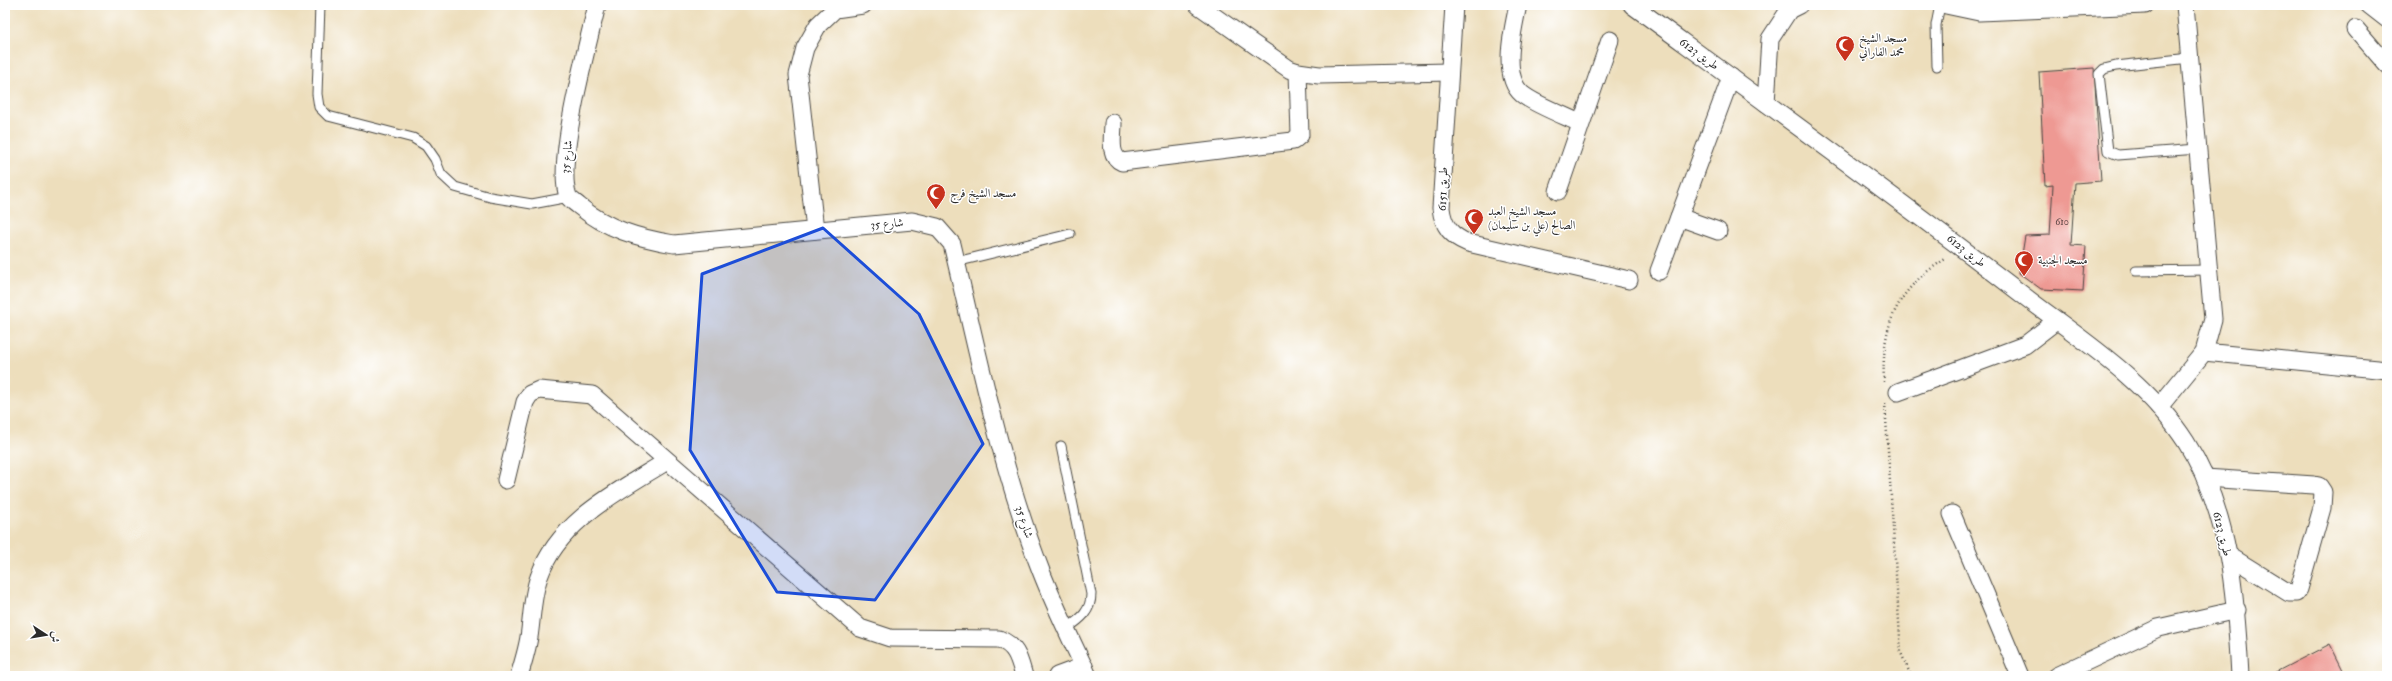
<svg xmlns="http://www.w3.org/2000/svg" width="2392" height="681" font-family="'IM FELL Double Pica',Amiri,serif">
  <rect width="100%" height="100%" fill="#fff"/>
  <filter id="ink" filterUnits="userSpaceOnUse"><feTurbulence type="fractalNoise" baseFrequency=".025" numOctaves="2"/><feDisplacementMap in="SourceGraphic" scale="8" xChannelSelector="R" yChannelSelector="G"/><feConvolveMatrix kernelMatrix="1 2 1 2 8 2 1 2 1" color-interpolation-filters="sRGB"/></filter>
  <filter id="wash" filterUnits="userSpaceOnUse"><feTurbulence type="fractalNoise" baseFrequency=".012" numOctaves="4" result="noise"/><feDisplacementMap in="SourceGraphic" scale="16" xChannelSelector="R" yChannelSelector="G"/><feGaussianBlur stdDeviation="0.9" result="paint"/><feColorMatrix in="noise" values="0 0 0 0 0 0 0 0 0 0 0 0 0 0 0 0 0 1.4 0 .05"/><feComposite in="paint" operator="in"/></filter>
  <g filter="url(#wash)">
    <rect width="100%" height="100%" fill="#eddebc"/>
    <g id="blocks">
      <g fill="#ee9993">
        <path d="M2094,68l7,113 -26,2 -4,62 15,1 -3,45 -42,-2 -22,-16 6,-37 25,-1 3,-50 -8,1 -6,-114z"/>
        <path d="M2330,644l16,32h-78z"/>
      </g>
    </g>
  </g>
  <g filter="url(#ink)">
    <use href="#blocks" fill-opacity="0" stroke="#484641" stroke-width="1"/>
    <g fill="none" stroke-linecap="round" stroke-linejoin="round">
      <defs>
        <g id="lane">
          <path d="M320,5l-3,89 2,13 9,9 85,22 13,8 9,13 6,15 14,13 35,10 42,7 37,-7"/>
          <path d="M2190,58l-74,8 -12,3 -5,5 9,77 10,4 80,-6"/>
          <path d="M1937,66l-1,-41 4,-20"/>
          <path d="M956,262l114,-28"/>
          <path d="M2136,271l73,-1"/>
          <path d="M1061,446l30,148c0,17 -10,25 -24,34"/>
        </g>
        <g id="street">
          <path d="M597,5c-9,39 -42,158 -29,191 2,4 8,7 11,10 28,23 59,32 95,38l238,-23 25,6 15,17c26,109 48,222 89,327 14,36 31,70 47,105"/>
          <path d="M1198,5l91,64 9,3 21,3 130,-3"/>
          <path d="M1454,5l-13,203c2,18 10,28 27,35l161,37"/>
          <path d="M1518,5c-5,24 -17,71 4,89 12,10 43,22 58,29"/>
          <path d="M1632,5c130,95 260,189 387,287 58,45 127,87 167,150 44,69 50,154 54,234"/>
          <path d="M1946,5l33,7 166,-7"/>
          <path d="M2369,5l18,14"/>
          <path d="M2356,29l31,36"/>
          <path d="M1766,103l4,-64 19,-29 10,-5"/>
          <path d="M1113,123c0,13 -5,33 9,39l171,-21 7,-6 -2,-63"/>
          <path d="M1558,191l52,-151"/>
          <path d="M1679,217l39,14"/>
          <path d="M815,230l-17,-155 7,-27 13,-23 17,-16 28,-4"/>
          <path d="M1659,271l72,-194"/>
          <path d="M2204,352l183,18"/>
          <path d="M1898,392l127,-47 31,-24"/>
          <path d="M2159,407l45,-55 9,-33 -28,-314"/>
          <path d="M2205,478l109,7 5,1 4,6 -1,16 -23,81 -3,4h-7l-61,-38"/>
          <path d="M506,480l19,-78 5,-8 9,-4 53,5 268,233 30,10 109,1c18,7 20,20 25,37"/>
          <path d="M1952,514l68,162"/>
          <path d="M519,676c4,-13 8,-26 10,-39 3,-19 3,-41 10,-60 19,-56 80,-86 128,-116"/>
          <path d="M1057,676l27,-10"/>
          <path d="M2056,676l102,-48 79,-18"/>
        </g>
      </defs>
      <use href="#lane" stroke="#484641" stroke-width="11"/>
      <use href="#street" stroke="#484641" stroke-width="19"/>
      <g stroke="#484641" stroke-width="2.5" stroke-dasharray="1 3" stroke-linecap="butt">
        <path d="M1884,382c-3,-58 13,-94 63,-124"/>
        <path d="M1885,403l16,250 10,23"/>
      </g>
      <use href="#lane" stroke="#fff" stroke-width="9"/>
      <use href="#street" stroke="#fff" stroke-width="17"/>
    </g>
  </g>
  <path fill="#1d4ed8" fill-opacity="0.2" stroke="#1d4ed8" stroke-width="3" stroke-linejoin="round" d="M823,228l96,86 64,130 -108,156 -98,-8 -87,-142 12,-176z"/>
  <defs>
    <symbol id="mosque-pin" viewBox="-11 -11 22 30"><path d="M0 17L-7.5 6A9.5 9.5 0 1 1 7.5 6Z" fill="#c8321e" stroke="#fff"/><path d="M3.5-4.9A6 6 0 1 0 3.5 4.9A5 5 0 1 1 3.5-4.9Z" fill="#fff"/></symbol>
  </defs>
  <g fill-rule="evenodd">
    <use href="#mosque-pin" x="1834" y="34" width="22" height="30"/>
    <use href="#mosque-pin" x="925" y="182" width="22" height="30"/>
    <use href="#mosque-pin" x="1463" y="207" width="22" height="30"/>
    <use href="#mosque-pin" x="2013" y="249" width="22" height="30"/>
  </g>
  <g text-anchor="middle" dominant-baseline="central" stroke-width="3" stroke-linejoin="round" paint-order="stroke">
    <g font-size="10" fill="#5c4645">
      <text x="2062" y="222">610</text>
    </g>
    <g font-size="12" fill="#2b2b2b" stroke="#fff" text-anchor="start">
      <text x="1859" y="38">مسجد الشيخ<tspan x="1859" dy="14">محمد الفاراني</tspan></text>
      <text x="950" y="193">مسجد الشيخ فرج</text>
      <text x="1488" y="211">مسجد الشيخ العبد<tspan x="1488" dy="14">الصالح (علي بن سليمان)</tspan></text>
      <text x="2038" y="260">مسجد الجنبية</text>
    </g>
    <g font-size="12" fill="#2b2b2b" stroke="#fff">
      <text transform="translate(1699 54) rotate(36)">طريق 6123</text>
      <text transform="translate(567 157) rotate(-84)">شارع 35</text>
      <text transform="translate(1443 189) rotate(-88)">طريق 6151</text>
      <text transform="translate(887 224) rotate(-5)">شارع 35</text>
      <text transform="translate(1966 251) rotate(38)">طريق 6123</text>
      <text transform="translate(1024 522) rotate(72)">شارع 35</text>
      <text transform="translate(2222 534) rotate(76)">طريق 6123</text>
    </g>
  </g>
  <rect width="2392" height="681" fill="none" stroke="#fff" stroke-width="20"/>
  <g transform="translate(46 635) rotate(102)" stroke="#ffffff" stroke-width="3" paint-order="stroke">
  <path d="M0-3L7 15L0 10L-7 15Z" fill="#2b2b2b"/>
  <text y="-6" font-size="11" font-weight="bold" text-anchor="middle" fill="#2b2b2b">ش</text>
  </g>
</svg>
